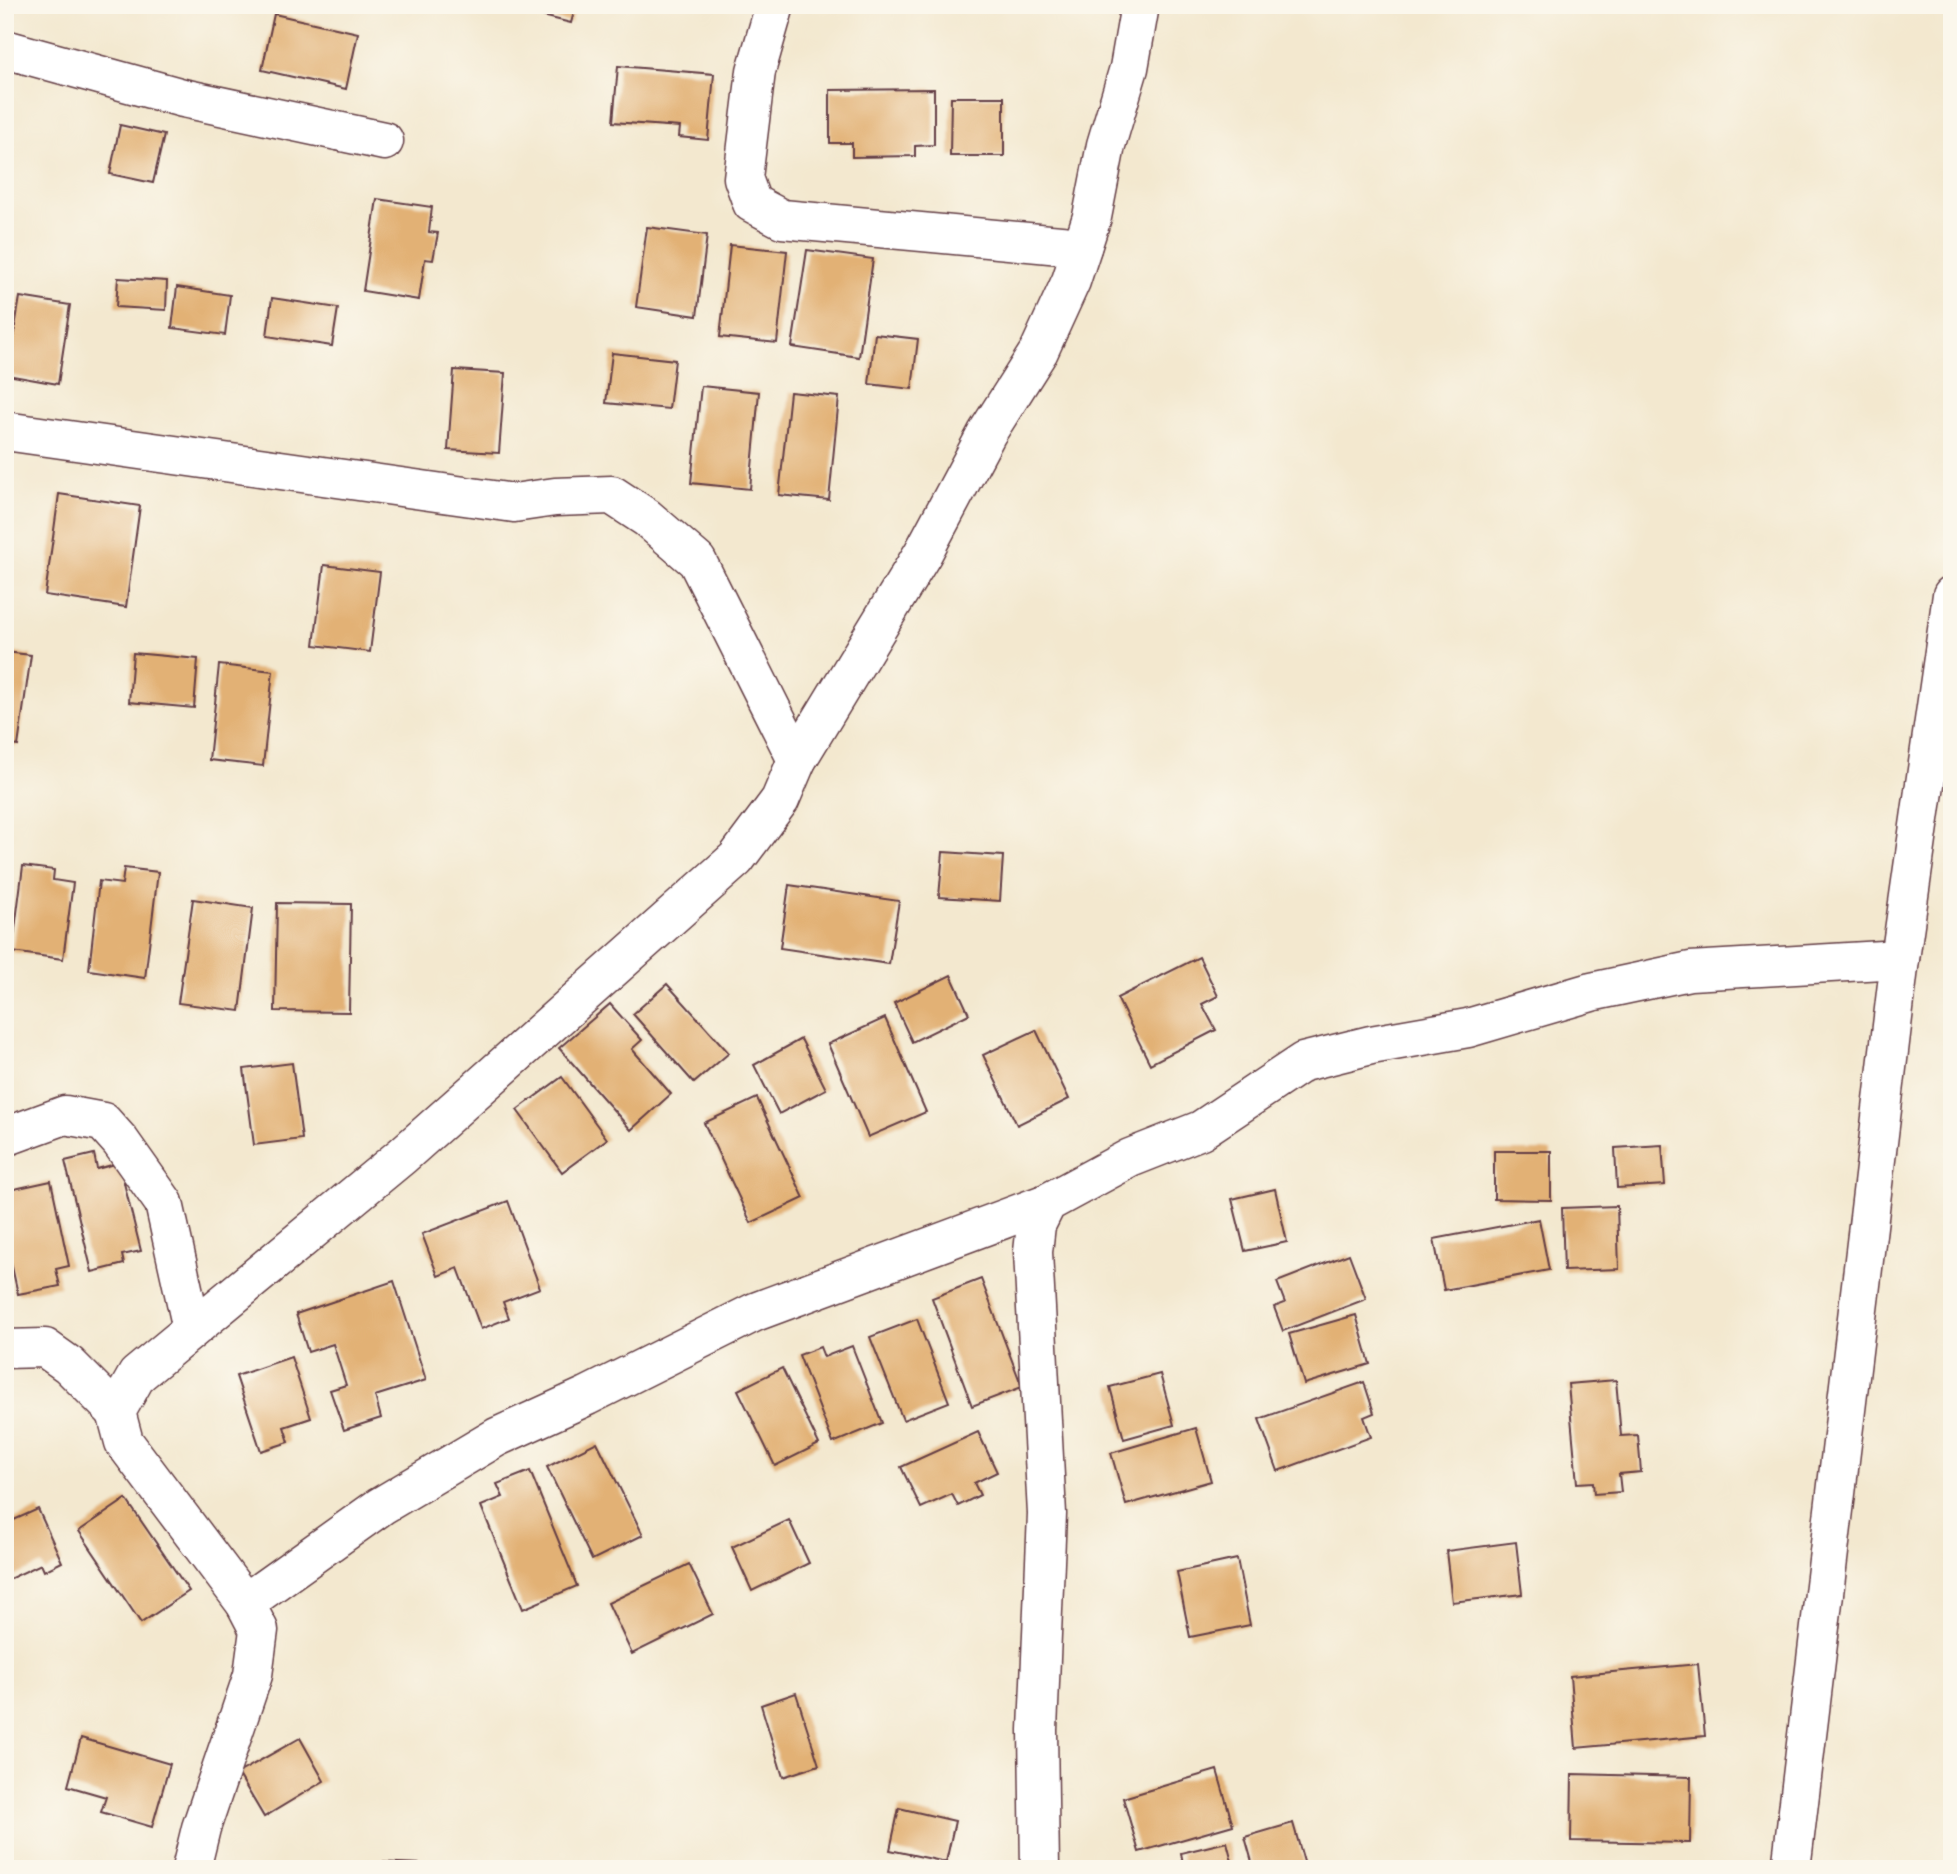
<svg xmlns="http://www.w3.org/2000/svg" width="1957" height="1874" font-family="Mali,sans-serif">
  <rect width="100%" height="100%" fill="#fbf7ec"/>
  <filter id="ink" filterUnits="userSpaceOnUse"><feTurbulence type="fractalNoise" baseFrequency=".0143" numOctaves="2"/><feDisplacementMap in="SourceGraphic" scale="14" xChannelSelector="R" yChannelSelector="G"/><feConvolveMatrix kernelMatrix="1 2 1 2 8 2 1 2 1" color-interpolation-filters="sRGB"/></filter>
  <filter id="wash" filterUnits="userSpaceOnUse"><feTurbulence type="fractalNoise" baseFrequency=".00686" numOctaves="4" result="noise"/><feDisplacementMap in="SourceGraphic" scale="28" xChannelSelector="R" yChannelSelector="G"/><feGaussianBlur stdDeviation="1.57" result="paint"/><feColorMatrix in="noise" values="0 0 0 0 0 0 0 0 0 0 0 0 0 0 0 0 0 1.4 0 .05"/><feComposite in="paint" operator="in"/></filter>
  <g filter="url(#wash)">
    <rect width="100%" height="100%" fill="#f3e8cf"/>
    <g id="blocks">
      <g fill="#e2b175">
        <path d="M510,5h66l-5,18 -61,-15z"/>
        <path d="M274,14l84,19 -12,56 -84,-19z"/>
        <path d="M618,66l96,8 -6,66 -29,-3 1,-10 -67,-5z"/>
        <path d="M934,89v56l-19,1v10l-63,1v-14h-22v-53z"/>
        <path d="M951,97h53v59h-54z"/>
        <path d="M120,125l44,10 -11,48 -43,-9z"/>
        <path d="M377,199l55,8 -3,25 9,1 -5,27 -8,-1 -6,41 -56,-9z"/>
        <path d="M647,227l60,8 -10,81 -61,-9z"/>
        <path d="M730,245l57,6 -10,92 -57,-6z"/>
        <path d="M807,250l66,9 -14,98 -67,-10z"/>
        <path d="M118,278l49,3 -1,29 -50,-3z"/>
        <path d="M177,287l53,8 -5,40 -53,-7z"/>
        <path d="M20,297l50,8 -12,79 -51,-9z"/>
        <path d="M272,298l66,10 -6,38 -65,-10z"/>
        <path d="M875,334l43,5 -6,50 -43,-5z"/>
        <path d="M612,353l63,7 -6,49 -63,-6z"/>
        <path d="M454,370l51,3 -6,80 -51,-3z"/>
        <path d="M701,386l58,6 -9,97 -59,-6z"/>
        <path d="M790,392l49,5 -10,103 -50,-5z"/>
        <path d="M59,494l81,12 -14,101 -81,-12z"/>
        <path d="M324,565l56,7 -10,80 -56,-7z"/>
        <path d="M5,652l26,3 -13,91 -13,-2z"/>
        <path d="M133,653l65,6 -4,49 -65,-6z"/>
        <path d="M219,665l54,6 -10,95 -54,-6z"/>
        <path d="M943,852l60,4 -3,45 -61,-4z"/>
        <path d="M23,866l31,4 -1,10 20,3 -10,76 -51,-7z"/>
        <path d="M124,868l34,4 -13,106 -56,-8 10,-89 23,3z"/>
        <path d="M789,885l110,16 -10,63 -109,-16z"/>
        <path d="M193,899l60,9 -13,103 -62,-8z"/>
        <path d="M277,903l74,1 -2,108 -74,-1z"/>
        <path d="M1199,957l19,39 -16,8 14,26 -66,34 -33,-66z"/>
        <path d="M951,975l18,39 -57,28 -18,-39z"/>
        <path d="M667,984l62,69 -35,30 -61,-69z"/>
        <path d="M610,1004l32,36 -10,9 39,45 -40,36 -72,-82z"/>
        <path d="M885,1018l41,94 -58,25 -40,-93z"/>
        <path d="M1036,1030l33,69 -52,26 -34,-70z"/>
        <path d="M801,1039l25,50 -47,25 -25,-49z"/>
        <path d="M292,1063l10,76 -48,6 -10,-76z"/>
        <path d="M562,1077l45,62 -45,33 -45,-62z"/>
        <path d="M757,1098l47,100 -53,25 -47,-100z"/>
        <path d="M1662,1145l3,40 -48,3 -2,-40z"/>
        <path d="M1494,1151h57v49l-57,-1z"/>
        <path d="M94,1154l3,15 22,-6 22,88 -19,4 2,9 -32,8 -27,-111z"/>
        <path d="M51,1181l18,85 -13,3 4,17 -42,8 -13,-59v-44z"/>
        <path d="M1275,1189l12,53 -42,9 -13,-52z"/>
        <path d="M508,1201l32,87 -37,14 6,16 -28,11 -23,-61 -20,8 -16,-42z"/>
        <path d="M1617,1206l2,63 -55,2 -2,-63z"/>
        <path d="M1539,1219l10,51 -105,20 -10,-51z"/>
        <path d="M1349,1254l17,45 -83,32 -9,-24 11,-4 -8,-21z"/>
        <path d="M981,1279l41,108 -50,19 -40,-108z"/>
        <path d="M394,1281l32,99 -51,16 6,22 -37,12 -14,-40 16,-5 -13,-41 -25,8 -12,-38z"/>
        <path d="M1356,1315l14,49 -66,20 -15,-50z"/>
        <path d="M917,1319l32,83 -46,18 -33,-83z"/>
        <path d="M852,1346l30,77 -49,20 -34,-88 21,-8 4,10z"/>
        <path d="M291,1357l20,61 -27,9 5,15 -28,9 -25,-75z"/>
        <path d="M782,1368l37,76 -44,22 -37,-76z"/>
        <path d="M1160,1374l14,51 -50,14 -14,-52z"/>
        <path d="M1616,1380l5,56 17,-1 3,37 -22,2 2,18 -27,2 -1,-12 -16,1 -9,-99z"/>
        <path d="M1364,1382l10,31 -10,4 7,20 -93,34 -19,-52z"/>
        <path d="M1196,1428l15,53 -85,24 -15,-52z"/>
        <path d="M978,1432l19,40 -23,11 6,12 -22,11 -6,-12 -31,14 -20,-41z"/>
        <path d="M597,1442l46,93 -51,25 -45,-93z"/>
        <path d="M530,1471l47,115 -54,23 -42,-103 22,-9 -6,-13z"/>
        <path d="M126,1499l63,92 -48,32 -62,-92z"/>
        <path d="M38,1509l24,53 -18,9 -3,-7 -36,17v-57z"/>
        <path d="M789,1520l20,43 -57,28 -20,-44z"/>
        <path d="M1516,1542l6,52 -70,8 -6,-51z"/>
        <path d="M1237,1559l13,66 -60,12 -13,-65z"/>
        <path d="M689,1564l24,50 -81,40 -24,-51z"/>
        <path d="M1698,1664l7,72 -129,12 -6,-72z"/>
        <path d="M796,1693l23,72 -36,12 -22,-72z"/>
        <path d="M81,1738l89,26 -18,63 -51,-15 5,-15 -38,-11z"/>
        <path d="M300,1738l24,43 -60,36 -26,-44z"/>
        <path d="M1217,1770l16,55 -94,27 -16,-54z"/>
        <path d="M1572,1774l119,3 -1,66 -119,-2z"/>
        <path d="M899,1808l56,13 -9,41 -56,-12z"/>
        <path d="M1293,1823l13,46h-52l-9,-32z"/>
        <path d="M1227,1842l7,27h-50l-3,-16z"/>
        <path d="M374,1862l47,2v5h-48z"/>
      </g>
    </g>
  </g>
  <g filter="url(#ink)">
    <use href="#blocks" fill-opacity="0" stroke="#633d44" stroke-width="2"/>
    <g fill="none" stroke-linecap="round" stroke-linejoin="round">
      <defs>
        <g id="minor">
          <path d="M775,5l-19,66 -13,107 9,25 30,16 300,28"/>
          <path d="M5,49l178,49 201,43"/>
          <path d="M5,431l509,72 41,-6 57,-2 35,23 50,43 100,199"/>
          <path d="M5,1137l60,-22 38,7 17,19 44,62 28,126"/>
          <path d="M5,1349l40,-1 24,17 47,47"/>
          <path d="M245,1603l136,-97 116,-69 90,-41 168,-84 292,-109"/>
          <path d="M191,1869l10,-41 52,-153 6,-45 -14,-27 -121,-161 -8,-30 21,-37 265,-219 334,-297 44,-59 17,-40 126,-207 64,-120 52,-82 32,-70 21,-64 14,-72 23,-77 11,-63"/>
          <path d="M1040,1869l-2,-139 9,-216 -14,-262 3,-27 11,-22 83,-45 71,-28 102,-68 68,-17 97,-17 123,-36 99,-21 210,-12"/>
          <path d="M1791,1869l109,-910 52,-364"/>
        </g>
      </defs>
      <use href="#minor" stroke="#633d44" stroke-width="41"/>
      <use href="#minor" stroke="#fff" stroke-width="38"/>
    </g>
  </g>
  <rect width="1957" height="1874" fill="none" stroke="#fbf7ec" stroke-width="28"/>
</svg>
